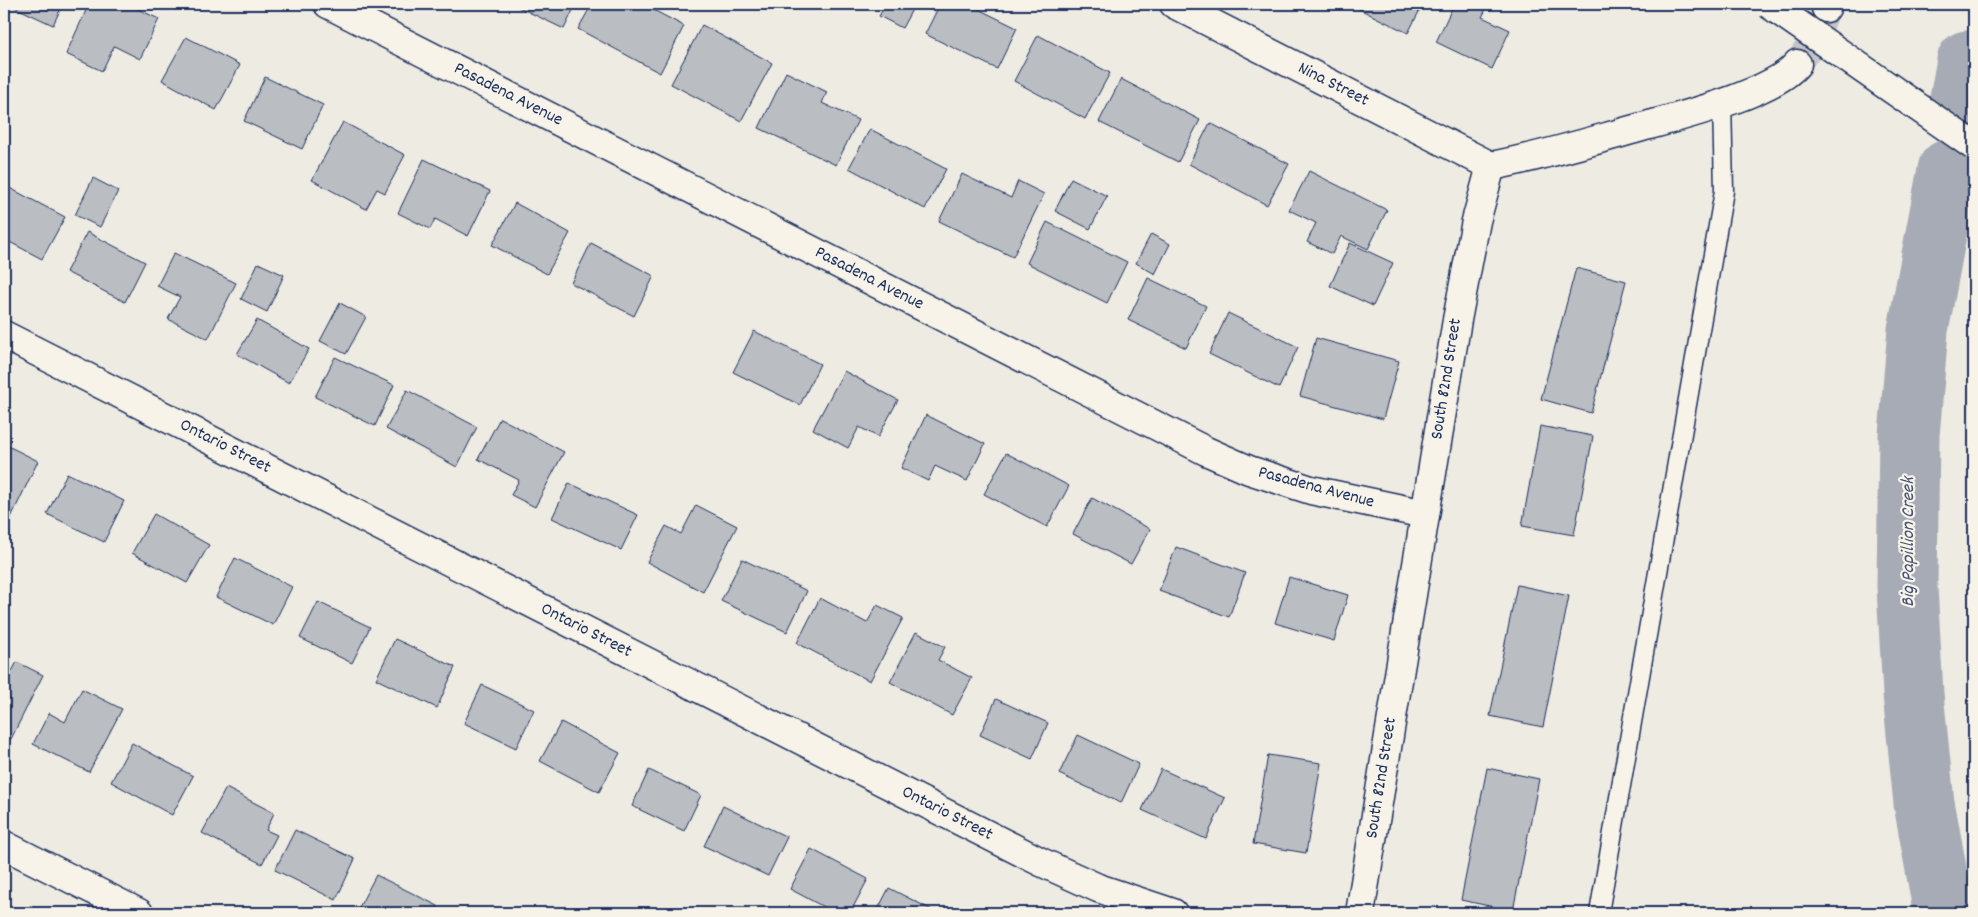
<svg xmlns="http://www.w3.org/2000/svg" width="1978" height="917" font-family="Dekko,sans-serif">
  <rect width="100%" height="100%" fill="#eeebe2"/>
  <filter id="ink" filterUnits="userSpaceOnUse"><feTurbulence type="fractalNoise" baseFrequency=".02" numOctaves="2"/><feDisplacementMap in="SourceGraphic" scale="10" xChannelSelector="R" yChannelSelector="G"/><feConvolveMatrix kernelMatrix="1 2 1 2 8 2 1 2 1" color-interpolation-filters="sRGB"/></filter>
  <g filter="url(#ink)">
    <g fill="none" stroke-linecap="round" stroke-linejoin="round">
      <g stroke="#a6abb5" stroke-width="61">
        <path d="M1960,100l7,-39"/>
        <path d="M1944,913l-20,-110 -11,-109 -6,-107 2,-152 9,-105 30,-160"/>
      </g>
    </g>
    <g fill="#babdc2" stroke="#1b2f5e">
      <path d="M8,4h55l-10,21z"/>
      <path d="M89,4h38l32,15 -19,40 -26,-13 -12,25 -36,-17z"/>
      <path d="M512,4h64l-12,25z"/>
      <path d="M592,4h50l42,22 -24,47 -82,-44z"/>
      <path d="M880,4h35l-13,24 -23,-12 6,-10z"/>
      <path d="M940,4h28l49,24 -20,41 -72,-35z"/>
      <path d="M1349,4h74l-15,29z"/>
      <path d="M1454,4h35l-7,13 28,13 -18,39 -56,-27z"/>
      <path d="M702,25l70,38 -31,58 -70,-37z"/>
      <path d="M1038,35l72,38 -25,46 -71,-38z"/>
      <path d="M186,37l54,28 -24,45 -54,-30z"/>
      <path d="M786,72l41,20 -5,11 36,17 -22,45 -77,-37z"/>
      <path d="M265,77l58,28 -21,44 -58,-28z"/>
      <path d="M1121,79l79,41 -22,42 -79,-40z"/>
      <path d="M343,122l62,33 -20,38 -8,-4 -11,20 -54,-29z"/>
      <path d="M1210,123l79,41 -22,41 -78,-41z"/>
      <path d="M870,129l76,40 -21,40 -76,-41z"/>
      <path d="M424,159l66,32 -22,45 -33,-17 -5,10 -32,-16z"/>
      <path d="M1309,171l78,39 -19,39 -27,-13 -9,18 -25,-12 9,-19 -27,-13z"/>
      <path d="M962,174l49,24 7,-17 26,13 -31,63 -74,-36z"/>
      <path d="M93,178l25,13 -18,36 -25,-12z"/>
      <path d="M1071,178l36,18 -17,33 -35,-18z"/>
      <path d="M4,185l61,32 -23,42 -38,-20z"/>
      <path d="M515,203l55,30 -23,41 -55,-29z"/>
      <path d="M1047,222l80,40 -20,41 -80,-40z"/>
      <path d="M87,232l58,30 -20,40 -59,-30z"/>
      <path d="M1151,234l19,10 -15,30 -19,-11z"/>
      <path d="M591,243l63,33 -20,40 -63,-33z"/>
      <path d="M1350,243l43,20 -20,43 -43,-20z"/>
      <path d="M174,253l62,30 -28,56 -40,-20 12,-22 -23,-11z"/>
      <path d="M258,263l26,12 -17,37 -26,-13z"/>
      <path d="M1576,268l50,13 -35,132 -50,-14z"/>
      <path d="M1148,278l58,28 -20,42 -58,-28z"/>
      <path d="M340,303l26,14 -20,37 -26,-13z"/>
      <path d="M1228,313l70,34 -19,41 -70,-34z"/>
      <path d="M257,320l52,29 -20,34 -52,-29z"/>
      <path d="M754,331l66,33 -20,41 -67,-33z"/>
      <path d="M1316,338l83,23 -16,58 -83,-23z"/>
      <path d="M335,357l59,28 -19,41 -60,-29z"/>
      <path d="M844,371l54,29 -20,37 -19,-10 -11,21 -35,-19z"/>
      <path d="M407,390l70,37 -20,40 -71,-38z"/>
      <path d="M926,415l59,29 -18,37 -32,-15 -7,15 -27,-13z"/>
      <path d="M500,418l64,34 -29,55 -24,-12 8,-15 -41,-21z"/>
      <path d="M1540,426l53,10 -19,99 -52,-9z"/>
      <path d="M4,444l34,17 -32,67h-2z"/>
      <path d="M1006,453l63,33 -22,41 -63,-33z"/>
      <path d="M67,473l57,28 -20,41 -57,-28z"/>
      <path d="M569,483l69,32 -17,35 -69,-32z"/>
      <path d="M1092,498l58,31 -19,35 -58,-30z"/>
      <path d="M696,505l41,21 -34,66 -56,-30 19,-36 15,8z"/>
      <path d="M154,514l55,31 -22,38 -55,-30z"/>
      <path d="M1176,547l69,26 -16,44 -70,-26z"/>
      <path d="M235,558l57,29 -19,38 -57,-28z"/>
      <path d="M742,559l65,32 -20,41 -66,-31z"/>
      <path d="M1289,577l59,18 -14,46 -59,-18z"/>
      <path d="M1517,585l52,11 -26,131 -53,-11z"/>
      <path d="M820,598l47,25 10,-18 26,13 -33,63 -73,-38z"/>
      <path d="M318,602l52,25 -18,36 -52,-25z"/>
      <path d="M916,632l29,15 -7,13 34,18 -20,37 -62,-33z"/>
      <path d="M395,639l60,28 -18,41 -61,-29z"/>
      <path d="M17,662l26,13 -32,64 -7,-3v-58l3,2z"/>
      <path d="M482,685l52,25 -18,38 -52,-25z"/>
      <path d="M82,689l40,20 -33,63 -56,-28 16,-31 16,9z"/>
      <path d="M996,699l52,24 -16,36 -52,-24z"/>
      <path d="M561,722l59,31 -21,39 -59,-31z"/>
      <path d="M1078,735l61,29 -18,39 -62,-29z"/>
      <path d="M132,743l61,33 -21,39 -61,-33z"/>
      <path d="M1268,755l53,8 -15,90 -53,-9z"/>
      <path d="M1487,768l52,11 -26,132 -52,-11z"/>
      <path d="M1161,769l64,29 -19,41 -64,-29z"/>
      <path d="M649,770l52,25 -17,36 -52,-25z"/>
      <path d="M226,788l48,25 -8,17 11,5 -15,29 -60,-31z"/>
      <path d="M723,806l64,31 -19,39 -64,-30z"/>
      <path d="M295,830l60,29 -19,41 -61,-30z"/>
      <path d="M811,849l57,30 -18,34h-15l-45,-24z"/>
      <path d="M376,875l62,31 -3,7h-79z"/>
      <path d="M889,888l49,25h-62z"/>
    </g>
    <g fill="none" stroke-linecap="round" stroke-linejoin="round">
      <path stroke="#c4c5c8" stroke-width="28" stroke-dasharray="28 14" stroke-linecap="butt" d="M1797,64l19,-26 10,-30"/>
      <defs>
        <path id="service" d="M1599,913l125,-722 -2,-89"/>
        <g id="minor">
          <path d="M328,4l878,447 43,19 62,20 114,24"/>
          <path d="M1174,4l317,162"/>
          <path d="M1826,8l2,-4"/>
          <path d="M1491,166c49,-9 97,-24 144,-37 39,-11 138,-35 162,-65"/>
          <path d="M4,335l1037,527 57,26 75,25"/>
          <path d="M1360,913l97,-593 19,-99 15,-55"/>
        </g>
        <path id="tertiary" d="M4,845l135,68"/>
      </defs>
      <use href="#service" stroke="#1b2f5e" stroke-width="21"/>
      <use href="#minor" stroke="#1b2f5e" stroke-width="31"/>
      <use href="#tertiary" stroke="#1b2f5e" stroke-width="31"/>
      <use href="#service" stroke="#f7f3e8" stroke-width="18"/>
      <use href="#minor" stroke="#f7f3e8" stroke-width="28"/>
      <use href="#tertiary" stroke="#f7f3e8" stroke-width="28"/>
      <defs>
        <path id="motorway-bridge" d="M1769,4l205,142"/>
      </defs>
      <use href="#motorway-bridge" stroke="#1b2f5e" stroke-width="31" stroke-linecap="butt"/>
      <use href="#motorway-bridge" stroke="#f7f3e8" stroke-width="28"/>
    </g>
  </g>
  <g text-anchor="middle" dominant-baseline="central" stroke-width="4.5" stroke-linejoin="round" paint-order="stroke">
    <g font-size="18" fill="#1b2f5e" stroke="#f7f3e8">
      <text transform="translate(1333 85) rotate(27)">Nina Street</text>
      <text transform="translate(508 95) rotate(27)">Pasadena Avenue</text>
      <text transform="translate(869 279) rotate(27)">Pasadena Avenue</text>
      <text transform="translate(1447 379) rotate(-81)">South 82nd Street</text>
      <text transform="translate(225 447) rotate(27)">Ontario Street</text>
      <text transform="translate(1316 488) rotate(15)">Pasadena Avenue</text>
      <text transform="translate(586 631) rotate(27)">Ontario Street</text>
      <text transform="translate(1382 778) rotate(-81)">South 82nd Street</text>
      <text transform="translate(947 814) rotate(27)">Ontario Street</text>
    </g>
    <g font-size="19" font-style="italic" fill="#455478" stroke="#f7f3e8">
      <text transform="translate(1909 542) rotate(-90)">Big Papillion Creek</text>
    </g>
  </g>
  <rect width="1978" height="917" fill="none" stroke="#f7f3e8" stroke-width="20"/>
  <rect x="10" y="10" width="1958" height="897" fill="none" stroke="#1b2f5e" stroke-width="2" filter="url(#ink)"/>
</svg>
